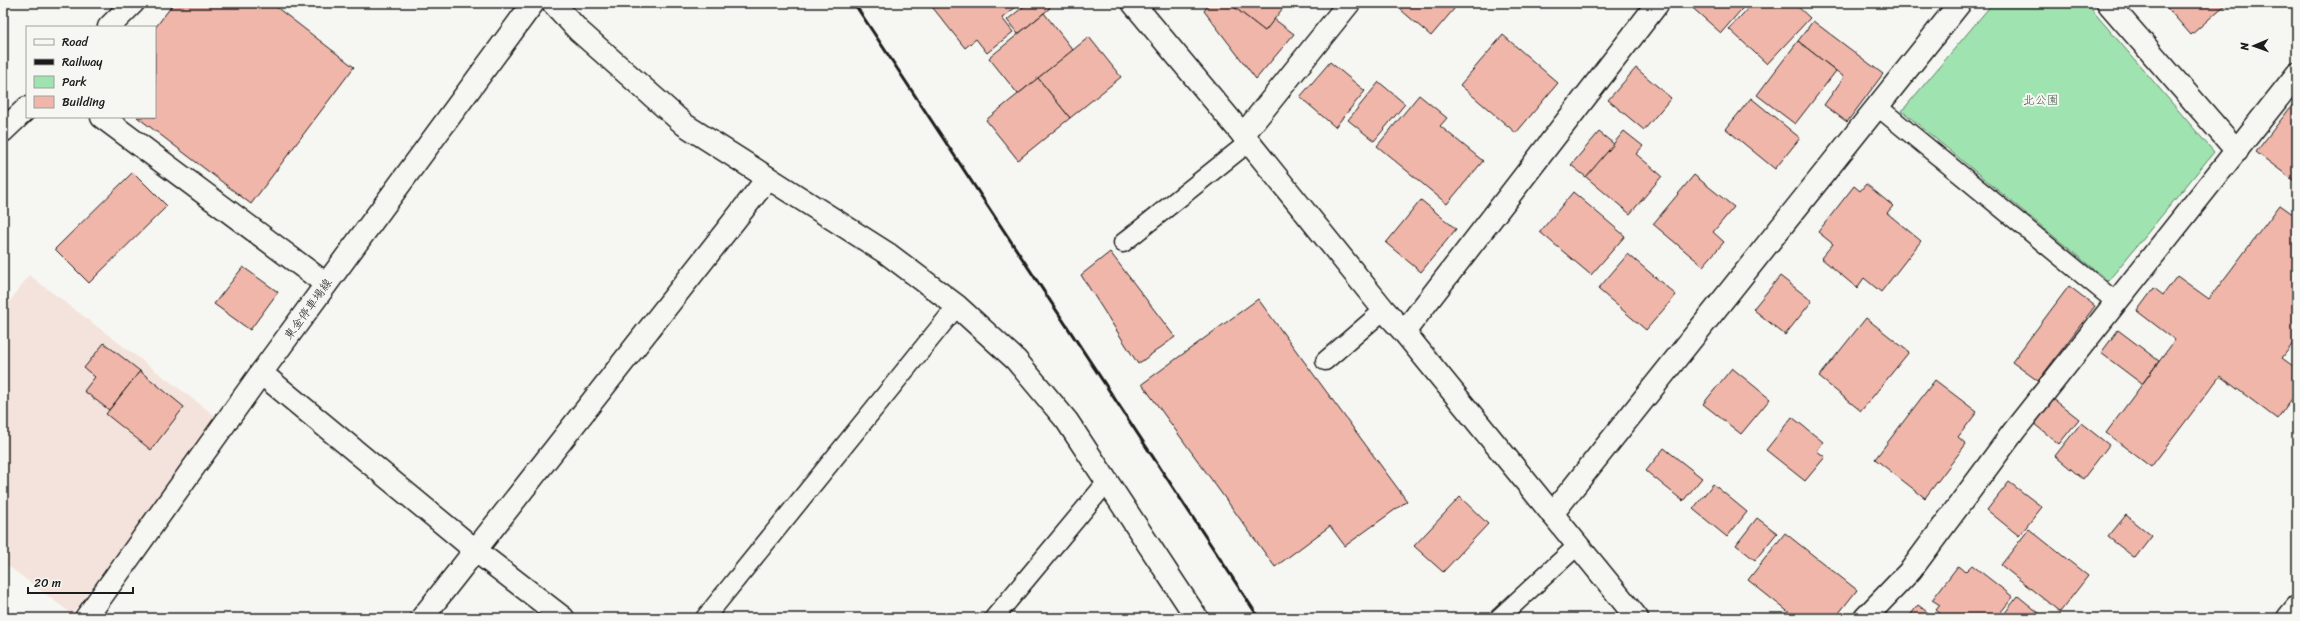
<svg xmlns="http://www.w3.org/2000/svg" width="2300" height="621" font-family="Sriracha,'Klee One',sans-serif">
  <rect width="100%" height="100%" fill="#f6f6f2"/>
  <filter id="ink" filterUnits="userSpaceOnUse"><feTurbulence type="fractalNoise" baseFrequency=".025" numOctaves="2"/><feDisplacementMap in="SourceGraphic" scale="8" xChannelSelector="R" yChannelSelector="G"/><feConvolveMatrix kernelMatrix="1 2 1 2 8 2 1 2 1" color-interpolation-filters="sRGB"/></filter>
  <g filter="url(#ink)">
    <path fill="#f4e3dc" d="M29,275l189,143 -146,196 -69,-52v-251z"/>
    <path fill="#9fe4b0" stroke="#5e8066" d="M1993,3h93l128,149 -106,129 -206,-170z"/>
    <g fill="#f0b6aa" stroke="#1c1c1c">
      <path d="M174,3h97l83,64 -103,137 -114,-87h18v-89z"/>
      <path d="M929,3h92l-19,15 11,14 -26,21 -11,-14 -11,9z"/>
      <path d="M1028,3h18l4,5 -32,26 -11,-14z"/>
      <path d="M1210,3h19l36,28 9,-12 20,15 -38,45 -52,-68z"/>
      <path d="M1229,3h58l-22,28z"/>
      <path d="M1393,3h66l-28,33z"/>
      <path d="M1687,3h60l-26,30z"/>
      <path d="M1753,3h41l16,15 -43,46 -38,-35z"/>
      <path d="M2163,3h64l-36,32z"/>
      <path d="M1044,13l29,37 -55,44 -29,-36z"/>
      <path d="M1813,21l70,53 -36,48 -23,-17 20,-28 -46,-36z"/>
      <path d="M1503,35l55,48 -42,50 -56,-48z"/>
      <path d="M1089,37l32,40 -51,41 -32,-40z"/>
      <path d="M1798,41l38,30 -41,53 -38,-29z"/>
      <path d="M1330,62l35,29 -30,36 -35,-30z"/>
      <path d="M1636,68l35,30 -27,32 -36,-30z"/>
      <path d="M1038,78l32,40 -52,42 -32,-40z"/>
      <path d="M1379,82l26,22 -31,37 -26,-21z"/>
      <path d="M1419,95l28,23 -7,8 43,35 -36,43 -70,-58z"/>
      <path d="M1751,98l49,40 -25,31 -49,-40z"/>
      <path d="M2297,99v84l-41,-31z"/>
      <path d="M1624,131l19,15 -7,8 26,22 -32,38 -44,-37z"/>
      <path d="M1599,132l15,12 -28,33 -15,-12z"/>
      <path d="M133,172l34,34 -78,77 -34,-34z"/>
      <path d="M1694,175l40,32 -21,25 11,10 -21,24 -50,-42z"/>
      <path d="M1866,184l27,22 -6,7 34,28 -40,51 -17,-14 -7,10 -36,-30 12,-14 -15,-12 36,-46 6,5z"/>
      <path d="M1573,192l52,44 -34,39 -51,-43z"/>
      <path d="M1421,200l35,29 -35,43 -35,-29z"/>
      <path d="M2280,205l17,12v121l-15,20 15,11v23l-20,27 -57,-43 -69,91 -45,-34 69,-93 -38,-29 17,-23 9,7 14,-19 32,23z"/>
      <path d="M1110,252l65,85 -37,27 -57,-89z"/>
      <path d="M1628,254l48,41 -30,35 -48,-41z"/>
      <path d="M243,267l35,25 -28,38 -36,-26z"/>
      <path d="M1780,276l32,25 -27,34 -32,-26z"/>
      <path d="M2069,286l26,20 -57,75 -26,-19z"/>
      <path d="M1258,299l149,202 -62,45 -15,-20 -55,41 -133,-183z"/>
      <path d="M1866,318l43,34 -48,59 -42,-34z"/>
      <path d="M2118,330l41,31 -17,23 -41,-31z"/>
      <path d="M104,343l36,28 -31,39 -25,-19 11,-14 -11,-9z"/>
      <path d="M1732,368l38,31 -29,35 -38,-30z"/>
      <path d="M140,371l44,36 -33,43 -45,-36z"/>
      <path d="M1935,380l42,32 -19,25 8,7 -41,54 -50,-39z"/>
      <path d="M2052,398l27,21 -20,25 -26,-21z"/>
      <path d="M1792,417l31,25 -6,9 8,6 -20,24 -39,-31z"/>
      <path d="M2081,423l28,22 -26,34 -28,-23z"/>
      <path d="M1664,448l38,30 -19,23 -37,-30z"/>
      <path d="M2009,482l33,25 -23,29 -32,-26z"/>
      <path d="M1713,484l34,28 -20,25 -34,-28z"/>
      <path d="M1460,497l28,27 -45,48 -29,-26z"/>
      <path d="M2126,515l26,21 -17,22 -27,-21z"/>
      <path d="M1757,518l20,15 -22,27 -19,-15z"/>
      <path d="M2029,529l59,47 -28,36 -59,-47z"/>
      <path d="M1785,533l72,57 -22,28h-39l-48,-38z"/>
      <path d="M1972,565l41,32 -17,21h-50l-10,-8 4,-5 -8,-5 26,-34 7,6z"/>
      <path d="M2018,596l27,22h-44z"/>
      <path d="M1918,605l17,13h-27z"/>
    </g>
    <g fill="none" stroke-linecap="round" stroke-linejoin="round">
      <defs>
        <g id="lane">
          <path d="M1878,107l238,195"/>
          <path d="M1123,243l126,-101"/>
          <path d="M1325,361l59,-51"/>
          <path d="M705,618l252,-312"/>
          <path d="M994,618l113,-136"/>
          <path d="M1499,618l78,-72"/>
        </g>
        <g id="street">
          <path d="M553,3l26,28 106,94 203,129 69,52 59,54 51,61 130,197"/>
          <path d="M2108,3l129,148"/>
          <path d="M109,27l24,-24"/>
          <path d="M102,117l224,167"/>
          <path d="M3,131l24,-23"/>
          <path d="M1243,135l106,-132"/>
          <path d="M1404,332l254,-329"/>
          <path d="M261,373l214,177 88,68"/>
          <path d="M1552,514l408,-511"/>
          <path d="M422,618l345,-439"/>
          <path d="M1865,618l46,-48 103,-139 283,-357"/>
        </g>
        <g id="secondary">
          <path d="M1133,3l110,132 141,175 20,22 233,286"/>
          <path d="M86,618l175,-245 272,-370"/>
          <path d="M2288,618l9,-11"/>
        </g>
      </defs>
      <use href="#lane" stroke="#1c1c1c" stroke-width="21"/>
      <use href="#street" stroke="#1c1c1c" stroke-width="25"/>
      <use href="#secondary" stroke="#1c1c1c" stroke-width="25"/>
      <use href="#lane" stroke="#f6f6f2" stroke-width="18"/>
      <use href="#street" stroke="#f6f6f2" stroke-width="22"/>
      <use href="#secondary" stroke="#f6f6f2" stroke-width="22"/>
      <path stroke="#1c1c1c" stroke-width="3" d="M854,3l405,615"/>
    </g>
  </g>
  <g text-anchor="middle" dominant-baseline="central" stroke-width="4" stroke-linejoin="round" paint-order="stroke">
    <g font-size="12" fill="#435848" stroke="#f6f6f2">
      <text x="2041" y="100">北公園</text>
    </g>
    <g font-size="12" fill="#1c1c1c" stroke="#f6f6f2">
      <text transform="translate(308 309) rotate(-54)">東金停車場線</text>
    </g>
  </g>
  <rect width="2300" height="621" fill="none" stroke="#f6f6f2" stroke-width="16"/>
  <rect x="8" y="8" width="2284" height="605" fill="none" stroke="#1c1c1c" stroke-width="1.5" filter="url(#ink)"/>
  <rect x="26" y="26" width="130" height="92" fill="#f6f6f2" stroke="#9f9f9c"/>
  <rect x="34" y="39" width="20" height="6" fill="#f6f6f2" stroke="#9f9f9c"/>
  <text x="62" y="46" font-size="12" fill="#1c1c1c">Road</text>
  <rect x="34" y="59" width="20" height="6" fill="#1c1c1c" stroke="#9f9f9c"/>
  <text x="62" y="66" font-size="12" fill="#1c1c1c">Railway</text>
  <rect x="34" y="76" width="20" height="12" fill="#9fe4b0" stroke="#9f9f9c"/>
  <text x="62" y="86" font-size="12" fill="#1c1c1c">Park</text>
  <rect x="34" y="96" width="20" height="12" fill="#f0b6aa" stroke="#9f9f9c"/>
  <text x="62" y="106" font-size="12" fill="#1c1c1c">Building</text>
  <g transform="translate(2254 46) rotate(268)" stroke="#f6f6f2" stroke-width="3" paint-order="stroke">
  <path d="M0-3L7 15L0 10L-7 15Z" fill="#1c1c1c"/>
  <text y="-6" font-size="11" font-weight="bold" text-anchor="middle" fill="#1c1c1c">N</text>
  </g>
  <path d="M28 587v6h105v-6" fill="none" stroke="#1c1c1c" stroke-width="2"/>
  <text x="34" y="587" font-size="12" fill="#1c1c1c" stroke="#f6f6f2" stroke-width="3" paint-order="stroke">20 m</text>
</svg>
